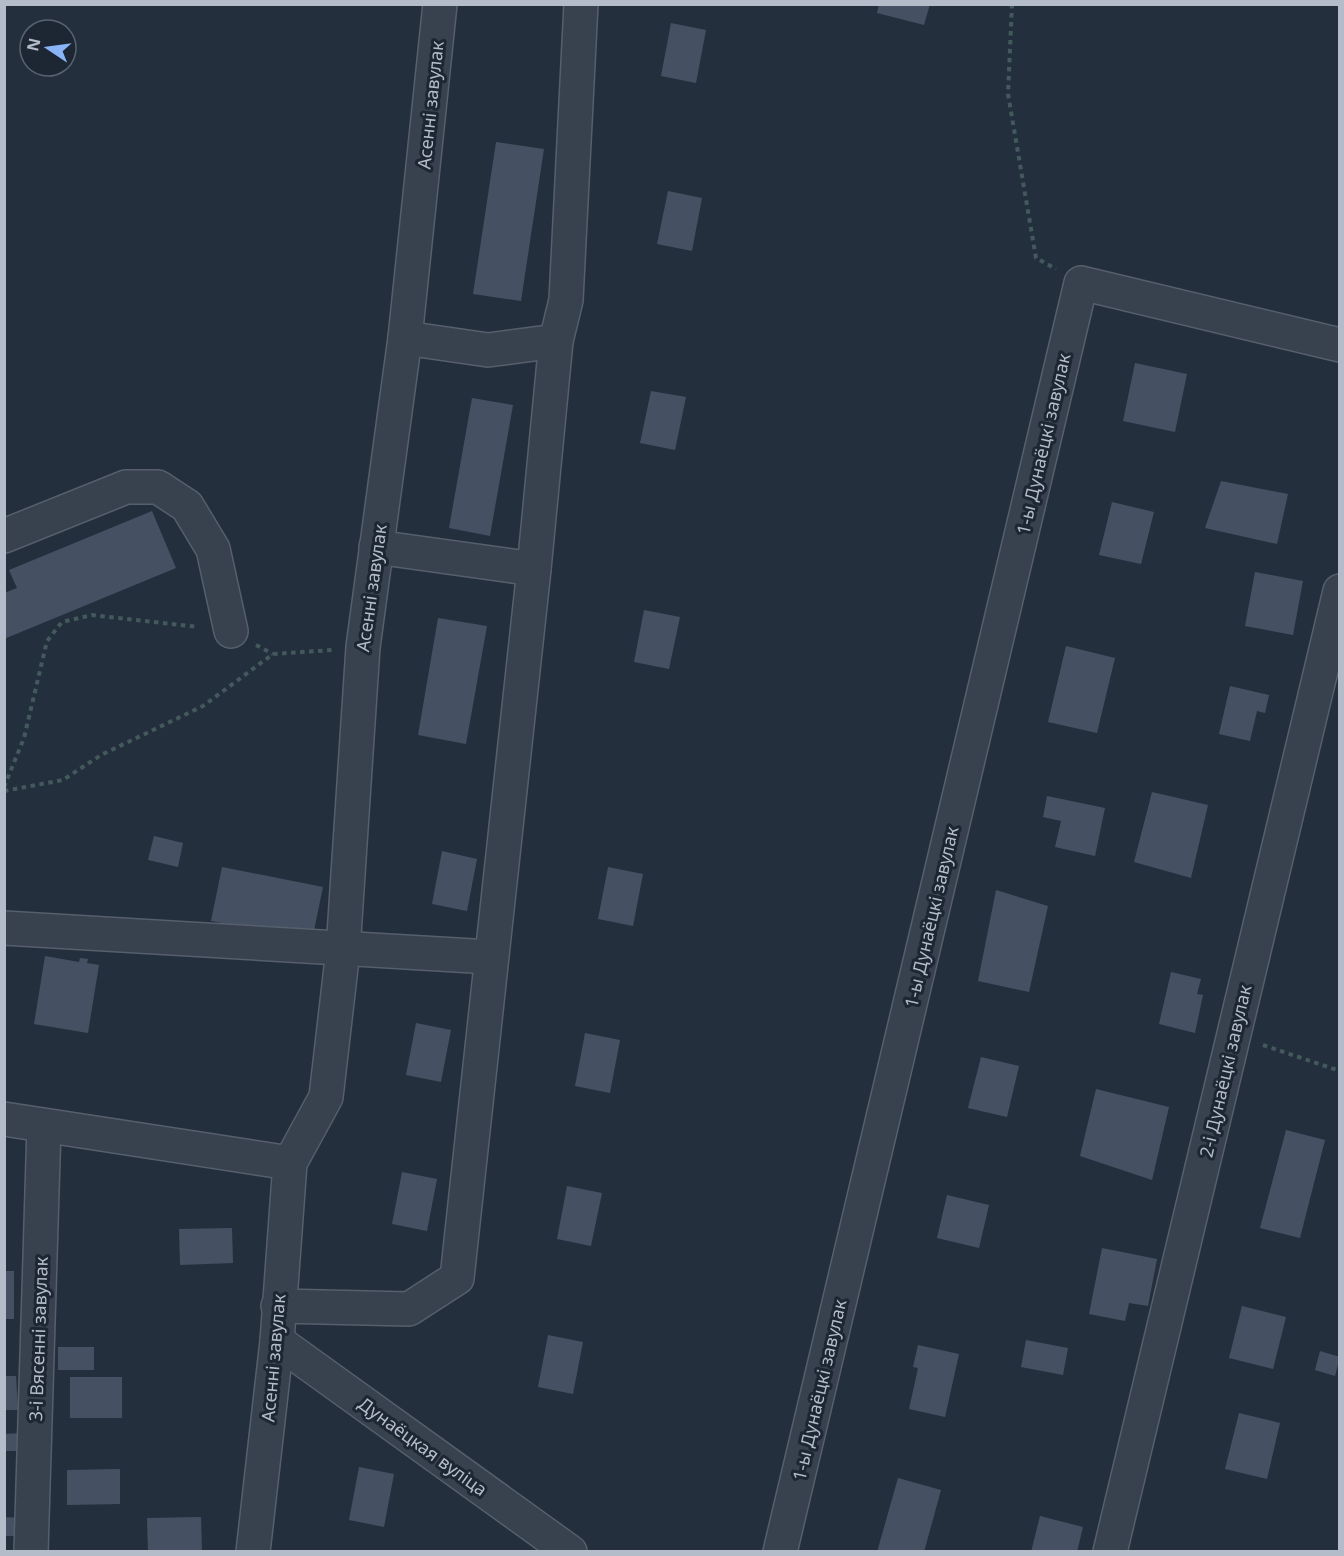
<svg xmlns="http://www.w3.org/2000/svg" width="1344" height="1556" font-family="'Noto Sans',sans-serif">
  <rect width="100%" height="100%" fill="#242f3e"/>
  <g fill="#455162">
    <path d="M879,4h51l-6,21 -47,-12z"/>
    <path d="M671,23l35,7 -10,53 -35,-7z"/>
    <path d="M496,142l48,7 -23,152 -48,-7z"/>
    <path d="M668,191l34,7 -10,53 -35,-7z"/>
    <path d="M1135,363l52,11 -12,58 -52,-11z"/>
    <path d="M651,391l35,6 -11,53 -35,-7z"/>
    <path d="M472,398l41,7 -23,131 -41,-8z"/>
    <path d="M1221,481l67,13 -11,50 -72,-16z"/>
    <path d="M1112,502l42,10 -13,52 -42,-9z"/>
    <path d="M152,511l24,57 -172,71v-46l13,-5 -8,-18z"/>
    <path d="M1255,572l48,9 -10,54 -48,-9z"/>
    <path d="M644,610l36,7 -11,52 -35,-7z"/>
    <path d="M438,618l49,8 -21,118 -48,-9z"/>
    <path d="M1066,646l49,12 -18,75 -49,-11z"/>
    <path d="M1230,686l39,9 -4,18 -8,-2 -7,30 -31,-7z"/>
    <path d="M1152,792l56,13 -17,73 -57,-16z"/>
    <path d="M1047,796l58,12 -10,48 -40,-9 6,-26 -18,-4z"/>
    <path d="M154,836l29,7 -5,24 -30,-7z"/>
    <path d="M442,851l35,8 -10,52 -35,-7z"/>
    <path d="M222,867l101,20 -11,53 -101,-19z"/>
    <path d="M608,867l35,7 -10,52 -35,-7z"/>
    <path d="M996,890l52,16 -19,86 -51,-11z"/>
    <path d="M45,956l34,6 1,-4 8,1 -1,4 12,2 -11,68 -54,-9z"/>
    <path d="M1171,972l30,7 -4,15 6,1 -8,38 -36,-9z"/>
    <path d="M416,1023l35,7 -10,52 -35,-7z"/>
    <path d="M585,1033l35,7 -10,53 -35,-7z"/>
    <path d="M981,1057l38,9 -12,51 -39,-9z"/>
    <path d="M1096,1089l73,18 -17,73 -72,-24z"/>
    <path d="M1286,1130l39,10 -25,98 -40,-10z"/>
    <path d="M402,1172l35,7 -10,52 -35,-7z"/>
    <path d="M567,1186l35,7 -11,53 -34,-7z"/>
    <path d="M947,1195l42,10 -10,43 -42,-10z"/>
    <path d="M232,1228l1,35 -53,2 -1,-36z"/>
    <path d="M1102,1248l55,11 -9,47 -19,-3 -4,18 -36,-7z"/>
    <rect x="4" y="1271" width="10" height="48"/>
    <path d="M1242,1306l44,11 -13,52 -44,-11z"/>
    <path d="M548,1335l35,7 -10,52 -35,-7z"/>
    <path d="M1026,1340l42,8 -5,27 -42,-8z"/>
    <path d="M918,1345l41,9 -14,63 -36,-8 9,-41 -5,-1z"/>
    <rect x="58" y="1347" width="36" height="23"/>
    <path d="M1320,1351l20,6 -5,19 -20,-6z"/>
    <path d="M4,1376h12l2,34h-14z"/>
    <rect x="70" y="1377" width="52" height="41"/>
    <path d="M1239,1413l41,10 -13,56 -42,-10z"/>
    <path d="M23,1433v18h-19v-17z"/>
    <path d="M359,1467l35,7 -10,53 -35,-7z"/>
    <path d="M120,1469v35l-53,1v-35z"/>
    <path d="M898,1478l43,12 -17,62h-47z"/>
    <path d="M1040,1516l43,11 -6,25h-46z"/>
    <path d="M4,1517l18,1 -1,18h-17z"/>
    <path d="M201,1517l1,35h-54l-1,-34z"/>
  </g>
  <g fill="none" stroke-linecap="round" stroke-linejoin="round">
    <defs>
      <g id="minor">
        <path d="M405,338l83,12 68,-9"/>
        <path d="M4,536l122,-49h32l29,19 26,43 18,82"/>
        <path d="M376,547l158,22"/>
        <path d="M4,928l486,29"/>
        <path d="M4,1119l286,44"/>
        <path d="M278,1306l131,3 48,-31 77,-709 22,-228 10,-41 15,-296"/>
        <path d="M277,1341l293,211"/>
        <path d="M31,1552l13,-426"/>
        <path d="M253,1552l24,-211 13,-178 36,-66 17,-147 20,-303 42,-309 35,-334"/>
        <path d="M780,1552l301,-1269 259,62"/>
        <path d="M1110,1552l230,-961"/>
      </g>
    </defs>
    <use href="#minor" stroke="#565f6c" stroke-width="36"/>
    <g stroke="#44595c" stroke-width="4" stroke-dasharray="4.5 4.5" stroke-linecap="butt">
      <path d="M1012,4l-4,90 28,164 20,11"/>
      <path d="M256,645l17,9"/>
      <path d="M4,787l20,-49 23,-97 15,-19 30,-7 106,12"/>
      <path d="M4,791l59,-11 38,-25 102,-49 70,-52 59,-4"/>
      <path d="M1263,1045l77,26"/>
    </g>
    <use href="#minor" stroke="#38414e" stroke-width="33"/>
  </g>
  <g text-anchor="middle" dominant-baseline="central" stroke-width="6" stroke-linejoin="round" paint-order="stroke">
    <g font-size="18" fill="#b4bcc9" stroke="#1d2633">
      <text transform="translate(430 105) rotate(-84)">Асенні завулак</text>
      <text transform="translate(1043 444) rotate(-77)">1-ы Дунаёцкі завулак</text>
      <text transform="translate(371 588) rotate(-82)">Асенні завулак</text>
      <text transform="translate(931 917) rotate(-77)">1-ы Дунаёцкі завулак</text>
      <text transform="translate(1225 1071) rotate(-77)">2-і Дунаёцкі завулак</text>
      <text transform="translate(38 1339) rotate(-88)">3-і Вясенні завулак</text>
      <text transform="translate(273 1358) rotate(-85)">Асенні завулак</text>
      <text transform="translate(819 1390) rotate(-77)">1-ы Дунаёцкі завулак</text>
      <text transform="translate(423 1446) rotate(36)">Дунаёцкая вуліца</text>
    </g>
  </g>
  <rect width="1344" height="1556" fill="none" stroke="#b4bcc9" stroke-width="12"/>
  <g transform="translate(48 48) rotate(283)"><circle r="28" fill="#1d2633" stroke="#59626f" stroke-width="1.5"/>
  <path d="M0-4.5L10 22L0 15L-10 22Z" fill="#8ab4f8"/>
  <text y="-9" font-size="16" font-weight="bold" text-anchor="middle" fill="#b4bcc9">N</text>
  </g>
</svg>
